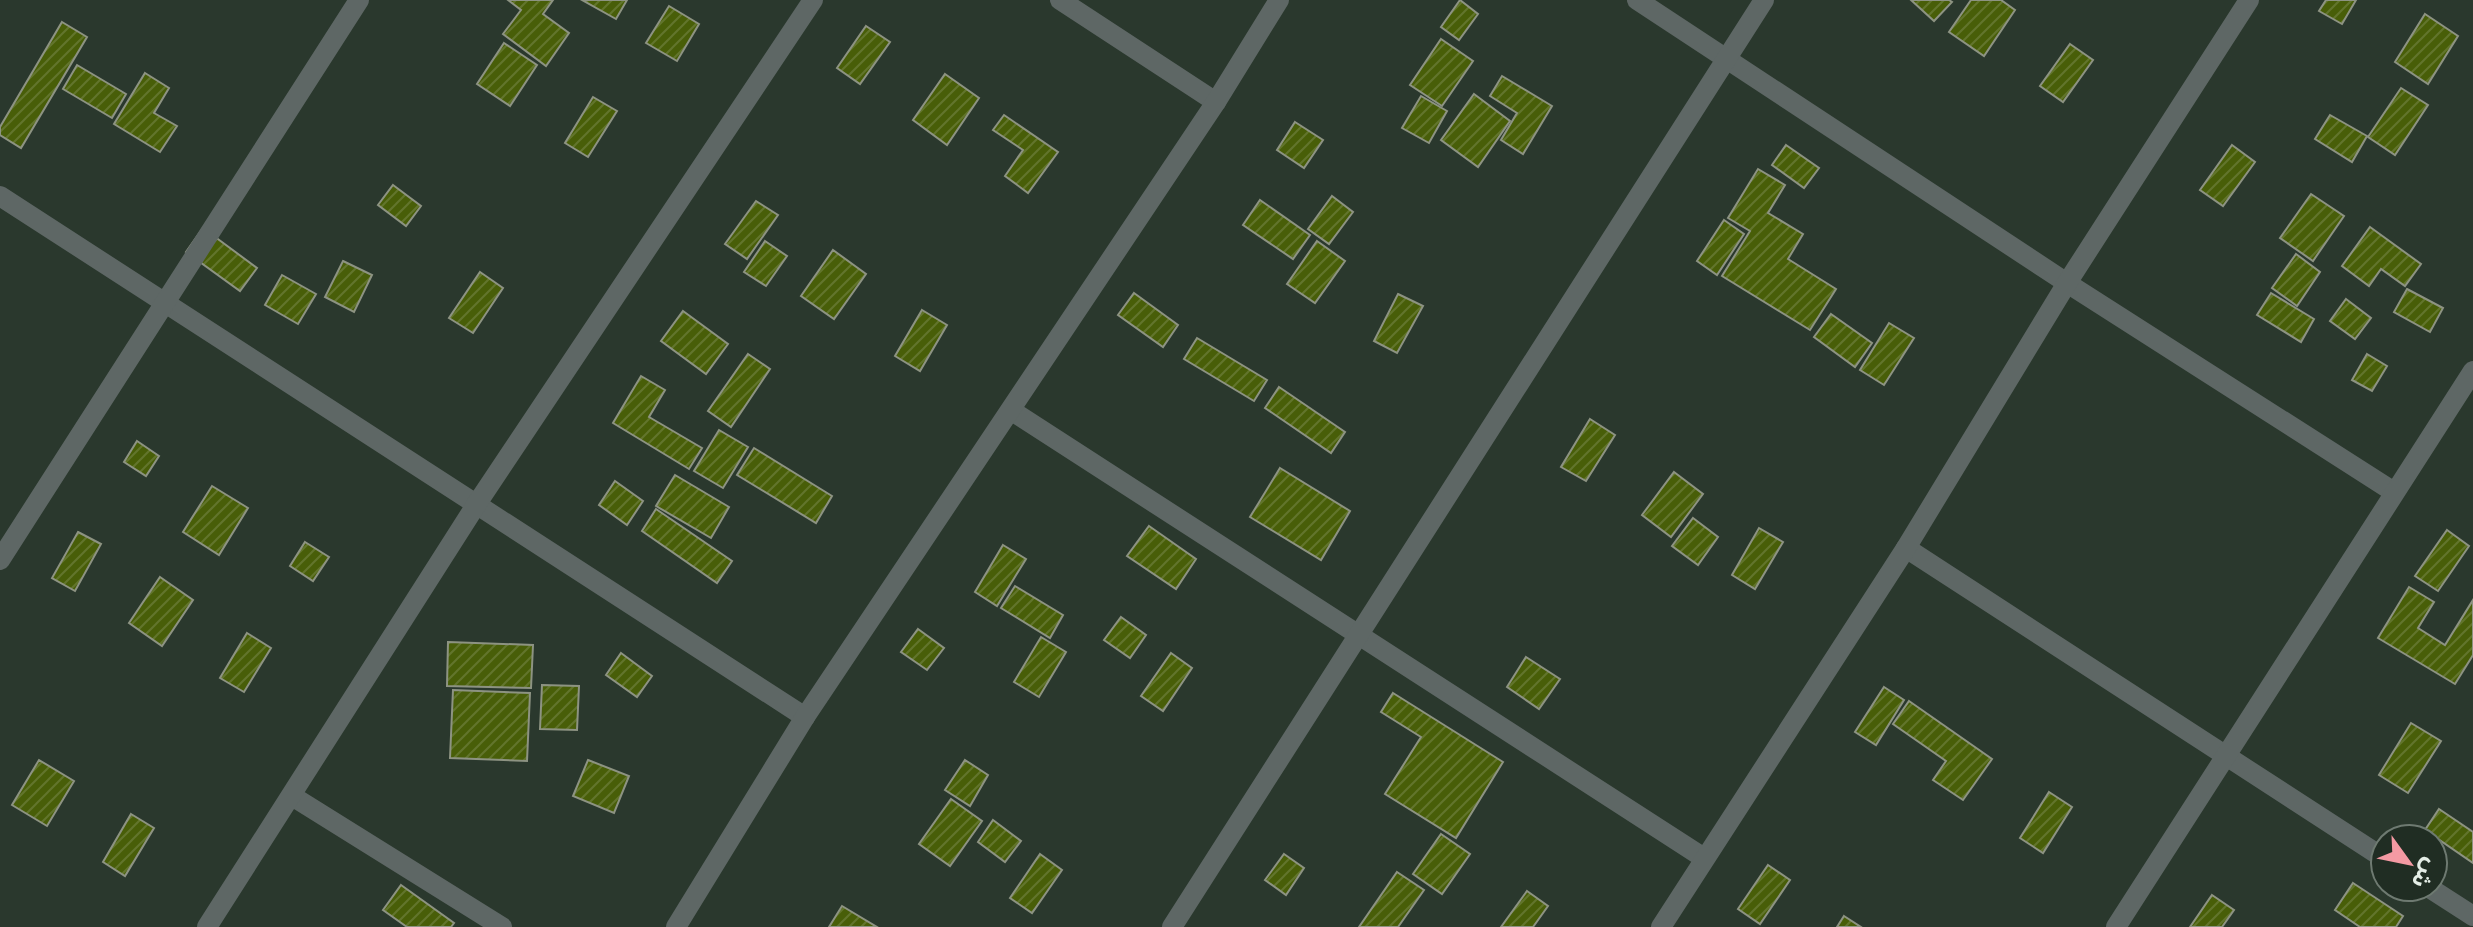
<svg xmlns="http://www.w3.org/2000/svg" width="2473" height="927" font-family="'Archivo Narrow','Noto Sans Arabic',sans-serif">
  <defs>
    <pattern id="building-hatch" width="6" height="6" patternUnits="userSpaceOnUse" patternTransform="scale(2)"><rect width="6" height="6" fill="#485e08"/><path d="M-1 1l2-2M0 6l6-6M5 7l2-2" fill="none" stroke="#62752c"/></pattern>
  </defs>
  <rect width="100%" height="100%" fill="#2a382d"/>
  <g fill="url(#building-hatch)" stroke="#8d9382" stroke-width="2">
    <path d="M508,0h45l-10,14 26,19 -23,33 -43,-32 18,-24z"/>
    <path d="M582,0h45l-11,19z"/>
    <path d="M1460,0l18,14 -19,26 -18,-13z"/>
    <path d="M1911,0h38l3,2 -18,19z"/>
    <path d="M1971,0h30l14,10 -31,46 -35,-24z"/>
    <path d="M2326,0h30l-14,24 -23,-13z"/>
    <path d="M669,6l30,18 -22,37 -31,-18z"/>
    <path d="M2425,14l33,22 -30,48 -33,-22z"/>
    <path d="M62,22l25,15 -66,111 -21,-13v-8z"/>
    <path d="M866,26l24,16 -30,42 -23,-16z"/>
    <path d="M1441,39l32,22 -31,45 -32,-21z"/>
    <path d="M504,43l33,22 -27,41 -33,-22z"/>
    <path d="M2070,44l23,16 -30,42 -23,-16z"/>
    <path d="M77,65l49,29 -14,24 -49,-29z"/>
    <path d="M145,73l24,15 -15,25 23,13 -17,26 -46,-28z"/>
    <path d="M945,74l34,24 -32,47 -34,-25z"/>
    <path d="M1502,76l50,30 -29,48 -22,-14 16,-27 -27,-17z"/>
    <path d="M2401,88l27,17 -33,50 -27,-18z"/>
    <path d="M1474,94l36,27 -32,46 -37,-27z"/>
    <path d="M1421,96l26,15 -18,32 -27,-15z"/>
    <path d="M593,97l24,14 -29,46 -23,-14z"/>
    <path d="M1004,115l54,37 -30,41 -23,-17 18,-26 -30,-20z"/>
    <path d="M2330,115l37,21 -15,26 -37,-23z"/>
    <path d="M1295,122l28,18 -19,28 -27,-18z"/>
    <path d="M1786,145l33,23 -15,20 -32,-23z"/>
    <path d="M2232,145l23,17 -32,44 -23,-16z"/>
    <path d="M1758,169l27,16 -17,28 35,21 -15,25 48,30 -26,41 -88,-54 28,-45 -22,-13z"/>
    <path d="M393,185l28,21 -15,20 -28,-21z"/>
    <path d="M2311,194l33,22 -31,45 -33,-23z"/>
    <path d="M1332,196l21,16 -24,32 -21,-15z"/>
    <path d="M1260,200l50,35 -17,24 -50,-34z"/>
    <path d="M756,201l22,14 -31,44 -22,-15z"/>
    <path d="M1724,220l20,14 -27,41 -20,-14z"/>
    <path d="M2370,227l51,37 -16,22 -24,-17 -12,17 -27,-20z"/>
    <path d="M203,228l54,40 -17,23 -54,-39z"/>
    <path d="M765,241l22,15 -21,30 -22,-14z"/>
    <path d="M1317,241l28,20 -30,42 -28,-19z"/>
    <path d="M833,250l33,24 -32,45 -33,-23z"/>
    <path d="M2296,254l24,18 -23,34 -25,-18z"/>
    <path d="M343,261l29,14 -18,37 -29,-15z"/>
    <path d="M480,272l23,16 -30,45 -24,-15z"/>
    <path d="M282,275l34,19 -18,30 -33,-19z"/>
    <path d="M2407,289l36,19 -13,24 -36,-20z"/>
    <path d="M1134,293l44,32 -15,22 -45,-32z"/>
    <path d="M2271,293l43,26 -13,23 -44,-27z"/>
    <path d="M1398,294l25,12 -26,47 -23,-12z"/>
    <path d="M2346,299l25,19 -16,21 -25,-18z"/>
    <path d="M922,310l25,15 -27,46 -25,-15z"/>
    <path d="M683,311l45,33 -22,30 -45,-33z"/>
    <path d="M1831,314l41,29 -17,24 -41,-30z"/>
    <path d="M1889,323l25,15 -30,47 -24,-15z"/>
    <path d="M1197,338l70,42 -13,21 -70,-42z"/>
    <path d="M748,354l22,15 -39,58 -23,-16z"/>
    <path d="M2367,354l20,12 -15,25 -20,-11z"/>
    <path d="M641,376l24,14 -16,27 53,31 -13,21 -76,-46z"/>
    <path d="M1279,387l66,45 -14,21 -66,-45z"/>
    <path d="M1590,419l25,16 -29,46 -25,-14z"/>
    <path d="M719,430l29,17 -25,41 -29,-17z"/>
    <path d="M137,441l22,15 -13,20 -22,-14z"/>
    <path d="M754,448l78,48 -16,27 -79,-48z"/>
    <path d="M1280,468l70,43 -29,49 -71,-43z"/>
    <path d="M1674,472l29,22 -32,43 -29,-22z"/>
    <path d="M675,475l54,32 -18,31 -55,-32z"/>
    <path d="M615,481l28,20 -16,24 -28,-20z"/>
    <path d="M212,486l36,22 -29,47 -36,-23z"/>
    <path d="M656,509l76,52 -15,22 -75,-52z"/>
    <path d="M1693,518l25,19 -20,28 -26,-19z"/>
    <path d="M1149,526l47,33 -20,30 -49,-33z"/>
    <path d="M1759,528l24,14 -28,47 -23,-14z"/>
    <path d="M2447,530l22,16 -31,45 -23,-15z"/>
    <path d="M78,532l23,12 -26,47 -23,-13z"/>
    <path d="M305,542l24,15 -16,24 -23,-15z"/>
    <path d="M1003,545l23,14 -29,47 -22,-14z"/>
    <path d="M160,577l33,23 -31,46 -33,-23z"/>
    <path d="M1015,586l48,29 -13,23 -49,-30z"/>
    <path d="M2409,587l25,15 -16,26 27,17 28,-45v55l-18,29 -77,-46z"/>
    <path d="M1121,617l25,18 -16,23 -26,-18z"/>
    <path d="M918,629l26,19 -17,22 -26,-18z"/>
    <path d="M247,633l24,15 -27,44 -24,-14z"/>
    <path d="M1041,637l25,15 -27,45 -25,-15z"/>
    <path d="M448,642l85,3 -2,43 -84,-2z"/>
    <path d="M621,653l31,23 -15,21 -31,-22z"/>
    <path d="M1171,653l21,15 -29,43 -22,-15z"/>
    <path d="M1526,657l34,22 -21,30 -32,-22z"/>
    <path d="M542,685l37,1 -2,44 -37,-1z"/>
    <path d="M1884,687l20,13 -28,45 -21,-13z"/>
    <path d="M453,690l77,3 -3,68 -77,-3z"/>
    <path d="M1393,693l110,69 -47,76 -71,-44 36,-57 -40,-25z"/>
    <path d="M1909,701l83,58 -29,41 -30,-20 13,-19 -53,-37z"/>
    <path d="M2411,723l30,18 -33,52 -29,-18z"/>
    <path d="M39,760l35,21 -27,45 -35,-21z"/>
    <path d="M588,760l41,16 -15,37 -41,-17z"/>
    <path d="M965,760l23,15 -18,31 -25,-16z"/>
    <path d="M2049,792l23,15 -29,46 -23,-15z"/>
    <path d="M951,799l31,22 -32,45 -31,-22z"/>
    <path d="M2439,809l34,23v31l-48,-33z"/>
    <path d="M131,814l23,14 -29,48 -22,-14z"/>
    <path d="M993,820l28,21 -16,21 -27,-20z"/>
    <path d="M1441,834l29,20 -28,40 -29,-20z"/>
    <path d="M1040,854l22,16 -30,43 -22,-15z"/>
    <path d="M1284,854l20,14 -18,27 -21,-15z"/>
    <path d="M1768,865l22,15 -30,44 -22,-15z"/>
    <path d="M1397,872l27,18 -26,37h-39z"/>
    <path d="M2353,883l50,33 -7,11h-36l-25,-17z"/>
    <path d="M401,885l53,38 -3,4h-44l-24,-17z"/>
    <path d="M1527,891l21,15 -15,21h-32z"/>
    <path d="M2212,895l22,15 -12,17h-32z"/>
    <path d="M842,906l35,21h-48z"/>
    <path d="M1844,916l17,11h-24z"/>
  </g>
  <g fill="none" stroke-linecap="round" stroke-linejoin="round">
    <g stroke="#5e6765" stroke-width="20">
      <path d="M1060,0l156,102"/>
      <path d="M1637,0l430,283 327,209"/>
      <path d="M0,196l805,521"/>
      <path d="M1012,411l692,447"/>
      <path d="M1906,548l479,311"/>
      <path d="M0,560l359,-560"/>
      <path d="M292,796l210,131"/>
      <path d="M2428,887l45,29"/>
      <path d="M207,927l269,-422 337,-505"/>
      <path d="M676,927l129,-210 411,-615 63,-102"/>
      <path d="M1172,927l592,-927"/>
      <path d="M1661,927l245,-379 161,-265 182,-283"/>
      <path d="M2116,927l357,-556"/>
    </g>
  </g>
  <g transform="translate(2409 863) rotate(123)"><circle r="38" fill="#202d23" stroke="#6e7a71" stroke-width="2"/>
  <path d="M0-6L14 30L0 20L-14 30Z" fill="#f49aa3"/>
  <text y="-12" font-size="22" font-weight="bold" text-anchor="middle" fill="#e4ede6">ش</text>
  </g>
</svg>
